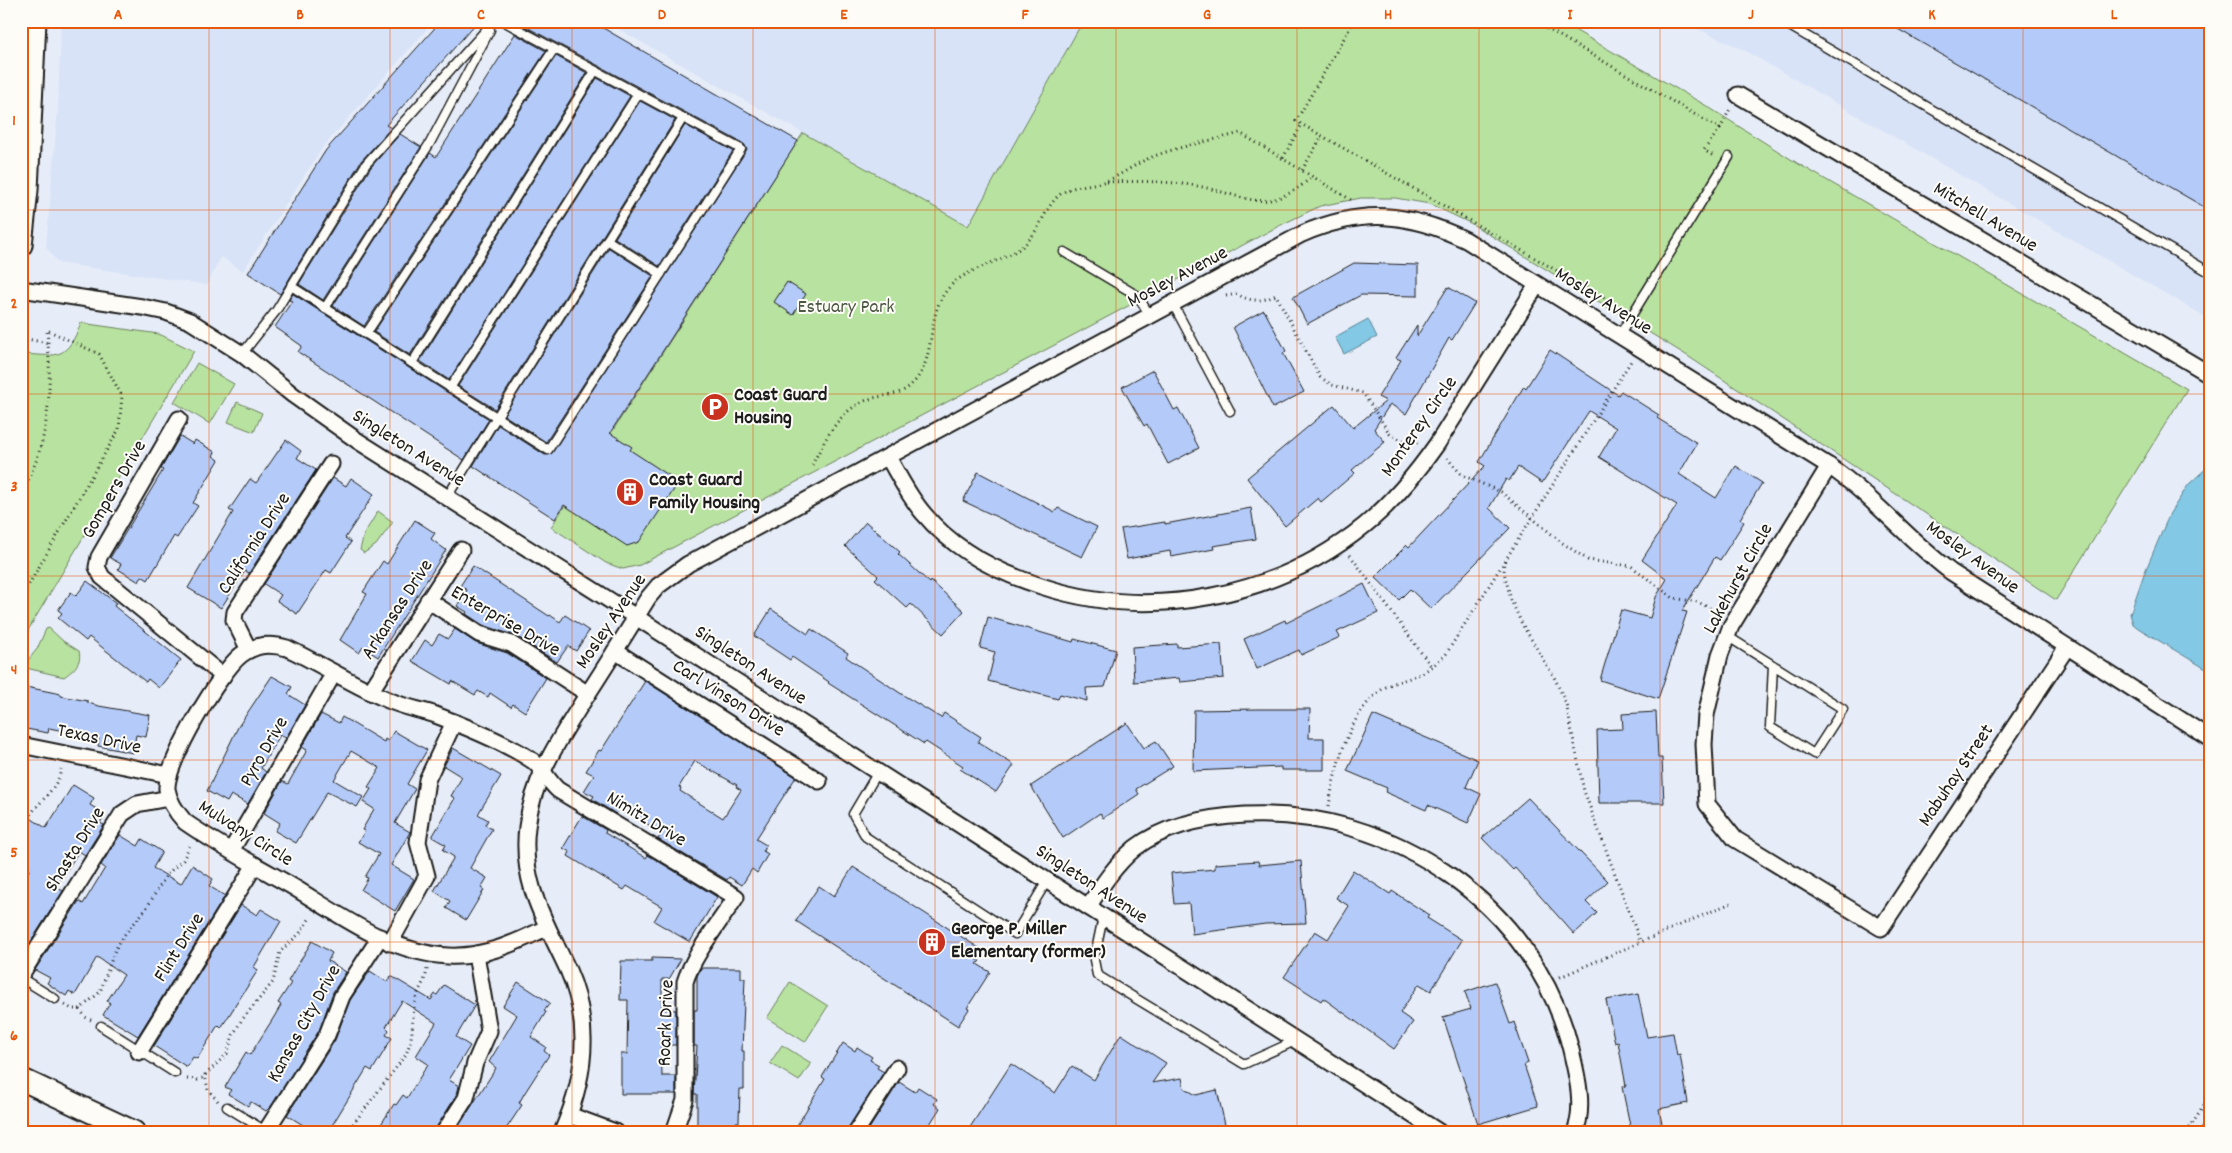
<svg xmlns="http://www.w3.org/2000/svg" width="2232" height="1153" font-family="Dekko,sans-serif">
  <rect width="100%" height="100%" fill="#e7edf8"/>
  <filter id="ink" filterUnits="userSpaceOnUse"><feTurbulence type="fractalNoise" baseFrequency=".02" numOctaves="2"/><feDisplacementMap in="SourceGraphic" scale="10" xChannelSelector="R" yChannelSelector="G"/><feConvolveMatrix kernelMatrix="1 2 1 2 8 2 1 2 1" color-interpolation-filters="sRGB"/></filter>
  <g filter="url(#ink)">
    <g fill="#d8e3f8">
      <path d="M61,21h373l-111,126 -80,124 -22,-14 -14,28 -149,-22 -12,-16 12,-140z"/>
      <path d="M604,21h479l-115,205z"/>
      <path d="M1680,21h531v299l-469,-271z"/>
    </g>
    <g fill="#b8e29f" stroke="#6a7f5e">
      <path d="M1083,21h476l146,84 92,58 390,226 -131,211 -370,-245 -214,-131 -42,-20 -35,-6h-34l-41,8 -43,21 -637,338 -17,4 -17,-6 -55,-36 252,-394 165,93z"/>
      <path d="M81,323l78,11 35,17 -173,291v-268l4,-20c35,3 42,4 56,-31z"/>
      <path d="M197,363l37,21 -24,40 -36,-22z"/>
      <path d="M237,402l25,11 -8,19 -26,-10z"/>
      <path d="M378,511l15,11 -17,23 -12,8 -4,-3 4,-16z"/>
      <path d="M49,628l14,13 16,10c3,12 -5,19 -15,26l-38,-9 -1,-4 12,-15 9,-20z"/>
      <path d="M790,982l38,24 -23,36 -38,-24z"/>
      <path d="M782,1045l29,18 -12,18 -29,-18z"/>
    </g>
    <g fill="#83c8e4" stroke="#5a8394">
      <path d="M1368,319l9,18 -33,17 -9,-17z"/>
      <path d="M2211,464v208l-73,-44 -5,-4 -3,-10 14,-40 26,-61 19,-29z"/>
    </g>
    <g fill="#b4cbf9" stroke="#1c1c1c" fill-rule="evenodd">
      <path d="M441,21h37l-92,104 5,3 -30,33 -81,133 -32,-21 78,-123z"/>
      <path d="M523,21h68l207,120 -188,292 22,14 -2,3 49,32 -40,60 -12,4 -63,-41 -9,14 -82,-53 25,-41 47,30 7,-2 195,-304 -3,-5 -223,-120z"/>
      <path d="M1884,21h327v190z"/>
      <path d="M515,34l31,17 -182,275 -31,-20 97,-153 6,4z"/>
      <path d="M556,56l31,17 -177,282 -36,-23z"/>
      <path d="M597,78l33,18 -181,284 -29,-19z"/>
      <path d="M640,101l35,19 -180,289 -37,-23z"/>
      <path d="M685,125l48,26 -74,115 -44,-28z"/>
      <path d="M400,134l21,13 -98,153 -24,-16 72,-117z"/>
      <path d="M609,248l44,28 -107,166 -42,-27z"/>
      <path d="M1354,263l64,2v31l-57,-1 -54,29 -14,-27z"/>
      <path d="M787,282l19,12 -13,21 -19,-13z"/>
      <path d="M1448,287l27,16 -23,37 -3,-2 -43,76 -16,-10 -16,25 11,13 -33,28 3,3 -34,29 -3,-4 -33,28 -38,-48 87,-73 19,23 33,-27 -8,-4 23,-37 -5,-2 21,-33v11z"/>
      <path d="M293,294l196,125 -25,41 -166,-108 4,-6 -27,-19 17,-26 -3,-1z"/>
      <path d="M1264,310l22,41 -3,2 21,39 -31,16 -40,-81z"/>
      <path d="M1550,350l68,45 3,-4 38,24 -2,3 40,25 -18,31 37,24 20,-32 26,17 -22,36 4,3 -24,38 -5,-3 -33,54 5,1 -29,87 -58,-19 21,-70 29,8 6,-21 11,-18 -25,-19 35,-55 -78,-48 17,-29 -27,-17 -47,72 -24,-16 -9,14 -3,-2 -17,29 21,20 -79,81 -21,-20 -11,11 -24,-23 32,-32 2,2 76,-81 -6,-4 45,-76 2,2z"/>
      <path d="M1153,370l21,40 4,-2 21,40 -31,16 -21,-40 -3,2 -22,-39z"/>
      <path d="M180,436l13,8 2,-4 20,12 -2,4 6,4 -26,43 5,3 -21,32 -3,-2 -26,44 -6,-4 -3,6 -21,-13 3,-5 -11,-6 53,-88 -2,-1z"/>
      <path d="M286,440l15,11 -4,7 19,12 -67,103 -4,-2 -24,37 -33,-20 45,-76 -4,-2 21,-31 6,4 3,-4z"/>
      <path d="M978,472l77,40 3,-4 39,19 -15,30 -119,-56z"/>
      <path d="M333,478l13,8 5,-8 23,16 -29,44 6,4 -20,31 -5,-3 -29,44 -20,-13 4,-6 -17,-11z"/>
      <path d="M1251,508l5,31 -43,7 1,3 -43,8 -1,-6 -43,8 -6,-30 44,-7v2z"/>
      <path d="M415,520l20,13 -4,6 15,11 -68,107 -15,-10 -4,6 -19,-13 27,-46 -4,-2 20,-31 4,3z"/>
      <path d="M866,522l34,30 -2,2 32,29 1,-2 33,30 -21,23 -32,-30 -4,4 -32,-29 3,-3 -33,-30z"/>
      <path d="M473,566l76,50 1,-1 10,7 5,-7 24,16 -13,20 -8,-5 -11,16 -41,-26 -33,-11 -17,-11 1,-2 -10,-6 10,-16 -7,-4z"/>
      <path d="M87,581l29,22 -2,3 67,54 -22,28 -11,-9 -2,3 -57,-45 -3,4 -28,-23 4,-5 -4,-3 13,-18 5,4z"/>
      <path d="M1364,584l14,29 -41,19 3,5 -39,18 -2,-5 -42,19 -13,-30 41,-19 1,3z"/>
      <path d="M771,609l37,25 3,-5 37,24 -2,4 57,38 38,23 3,-5 37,24 -3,5 36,23 -18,27 -36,-23 3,-3 -37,-24 -2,2 -96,-61 1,-1 -37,-25 -2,3 -36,-24z"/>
      <path d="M988,617l85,25 1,-3 42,11 -11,37 -19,1 1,13 -27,-7 -2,5 -70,-18 7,-29 -15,-4z"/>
      <path d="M455,629l21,14 31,10 39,25 -21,34 -12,-8 -2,3 -21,-14 -2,4 -10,-6 -3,4 -23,-14 -1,3 -39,-23 13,-21 7,5 7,-11 9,5z"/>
      <path d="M1177,644v3l44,-3 3,34 -44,4 -1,-4 -45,4 -2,-35z"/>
      <path d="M272,676l20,11 -4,7 17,11 -19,33 -6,-3 -19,33 5,4 -18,32 -17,-9 -4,7 -20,-11 31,-64z"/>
      <path d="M645,681l151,96 -40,62 10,6 -3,6 5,3 -11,19 -5,-4 -10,16 -13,-8 -2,3 -69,-41 4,-6 -42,-26 -4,7 -24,-15 2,-3 -10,-5 10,-16 -8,-4 13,-21 2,1zM695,761l42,24 -1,2 5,3 -18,28 -43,-27 1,-3 -2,-1z"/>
      <path d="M21,686l40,8v2l27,5v2l11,3 51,9 -4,22 -10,-2 -3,18 -35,-7 1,-8 -50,-10 -1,5 -27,-5z"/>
      <path d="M1258,709h52l-1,29h15v32h-43v-3l-88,4 1,-61z"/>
      <path d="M1656,712l2,46h4l2,45h-65l-2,-73 26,-1 -1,-15z"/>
      <path d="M321,714l18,9 3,-6 42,25 1,-3 3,2 6,-10 33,19 -20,34 8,5 -20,34 15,9 -19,33 23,14 -19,32 -34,-21 7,-12 -3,-1 14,-23 -21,-12 7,-11 -3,-1 12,-21 -11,-7 8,-13 -3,-2 12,-19 -29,-17 -17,29 29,17 -6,10 -30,-15 -31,51 -21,-12 5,-8 -16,-10 18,-32 6,3 19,-34 -5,-3z"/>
      <path d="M1373,715l105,45 -12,27 15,7 -13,29 -40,-18 -2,5 -41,-18 2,-4 -40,-17z"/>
      <path d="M1127,723l17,25 12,-7 17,25 -37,23 3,5 -36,24 -3,-5 -37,25 -32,-52z"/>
      <path d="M453,748l48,28 -23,38 10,6 -3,5 7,4 -22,39 17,10 -6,10 3,2 -18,30 -20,-12 4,-7 -16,-10 20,-34 -11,-7 3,-5 -14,-8 23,-39 -4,-2 11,-19 -18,-11z"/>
      <path d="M73,785l21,13 -4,7 15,9 -5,9 4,2 -19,30 -6,-4 -23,36 7,4 -42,66v-74l9,-14 -9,-5v-52l25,16z"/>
      <path d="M1528,798l80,83 -22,21 11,11 -23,21 -59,-66 -2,2 -31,-32z"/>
      <path d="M582,816l24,14 -1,3 41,25 2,-3 69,42 -27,45 -36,-21 8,-14 -35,-21 -3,4 -56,-34 2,-4 -7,-4z"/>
      <path d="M120,835l18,11 4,-7 20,13 -9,16 28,16 11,-19 21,14 -4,7 16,10 -87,140 -35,-21 7,-12 -3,-2 17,-26 -27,-18 -22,38 -6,-4 -3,5 -19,-13 3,-5 -15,-8 44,-69 4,3 22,-36 -4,-3z"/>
      <path d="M1258,861l1,4 42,-4 5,62 -41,1 -73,10 -3,-31 -15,1 -3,-31 44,-4v-5z"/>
      <path d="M853,867l129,83 -6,9 4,2 -3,3 13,8 -23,36 2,1 -11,17 -162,-105 23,-35 15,10z"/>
      <path d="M1353,870l37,24 2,-3 37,24 -2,3 35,22 -31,51 -12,-7 -19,29 13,9 -19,27 -71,-51 -2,3 -37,-24 31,-46 13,8 21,-33 -13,-8z"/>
      <path d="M241,905l16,10 4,-6 20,12 -27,46 4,3 -37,58 -3,-3 -21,34 -4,-2 -6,10 -33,-21z"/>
      <path d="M312,941l20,12 -4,8 18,11 -13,20 -14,39 -47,74 -6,6 -15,-9 -3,4 -20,-12 3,-4 -6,-3 21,-35 4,3 24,-38 7,-12 -3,-2 13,-20 -3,-2z"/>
      <path d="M652,958l29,1 -12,20h-7v30l14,1v35h-15l1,31h14v18h-55v-40h6l1,-54h-8l1,-39h31z"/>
      <path d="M701,968h40v10h4l-3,73h2v38h-4l-1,33h-3v10h-39v-38h-3l3,-48h-3v-36h3v-34z"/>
      <path d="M370,971l17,11 4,-6 40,24 4,-6 2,1 7,-10 31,20 -19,32 14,9 -21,34 10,6 -2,8 -22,38h-59l18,-28 2,1 7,-10 4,3 21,-34 -12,-8 20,-33 -34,-22 -16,26 3,3 -3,5 6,3 -20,33 -5,-3 -39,64h-29l4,-7 -16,-10 48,-75 15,-40z"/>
      <path d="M518,982l32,21 -6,8 2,1 -15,25 15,10 -2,4 5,4 -25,39 -5,9 3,2 -18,27h-49l41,-64 -7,-6 28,-47 -14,-9z"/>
      <path d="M1495,982l15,42 4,-2 14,41 -4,2 14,41 -60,18 -35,-107 28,-8 -6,-17z"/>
      <path d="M1638,994l9,43 26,-4 4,22 3,-1 8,49 -29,6 3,15 -31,6 -9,-43 4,-1 -8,-44 -3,1 -9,-43z"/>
      <path d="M1121,1034l45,29 -14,20 30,-5 2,10 12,7 21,-5 9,39 -18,3h-241l44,-68 44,29 17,-27 22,14z"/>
      <path d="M843,1043l12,8 2,-4 15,10 -2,3 9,5 -2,3 7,4 -37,60h-54l32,-53 -3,-2z"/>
      <path d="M899,1082l16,10 3,-5 19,12 -3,5 6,4 -15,24h-58z"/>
    </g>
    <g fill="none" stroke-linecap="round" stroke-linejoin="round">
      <defs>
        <g id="lane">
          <path d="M1781,21l430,252"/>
          <path d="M607,240l54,34"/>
          <path d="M1064,252l74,44 12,20"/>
          <path d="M291,286l257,164 193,-301 -238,-128"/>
          <path d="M1173,304l57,107"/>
          <path d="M325,308l105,-165 60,-113"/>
          <path d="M366,334l188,-285"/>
          <path d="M1619,336l110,-179"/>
          <path d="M242,354l34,-43 90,-147 128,-143"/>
          <path d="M412,363l183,-292"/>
          <path d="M450,388l188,-294"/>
          <path d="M447,497l236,-379"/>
          <path d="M1727,636l116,73 -29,45 -44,-27 3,-62"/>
          <path d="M878,772l-25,42 13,23 149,97 32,-53"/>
          <path d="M1103,917l-9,43 3,15 147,89 51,-23"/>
          <path d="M21,978l34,21"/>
          <path d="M101,1026l74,47"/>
          <path d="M227,1107l40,25"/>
        </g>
        <g id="street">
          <path d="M1738,95l473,280"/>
          <path d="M21,289l121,18 24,5 24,9 52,33 51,41 65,46 278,176 803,515"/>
          <path d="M179,419l-80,138 -2,10 5,10 121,99"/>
          <path d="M888,457c11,19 21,40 36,57 31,37 72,58 117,72 109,36 235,12 324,-61 28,-23 51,-51 72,-81l100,-159"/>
          <path d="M1829,466l-98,160 -11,29 -14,60 -2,29 3,60 28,35 146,89 186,-281"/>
          <path d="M428,600l51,34 32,10 77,50"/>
          <path d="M249,650l-15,-30 1,-8 96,-148"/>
          <path d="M615,651l204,130"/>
          <path d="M370,692l91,-142"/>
          <path d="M21,745l148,30"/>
          <path d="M231,851l103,-178"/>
          <path d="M1088,907c14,-22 27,-42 47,-59 31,-24 72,-31 110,-33 147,-7 290,89 326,235 6,25 14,57 4,82"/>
          <path d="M546,928c-31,15 -63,30 -98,28 -59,-3 -109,-42 -158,-71 -35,-20 -72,-40 -105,-63 -9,-10 -16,-20 -18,-33 -2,-25 54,-119 74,-134 15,-11 29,-12 46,-7 36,17 69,39 106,54 12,5 27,8 40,12 29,11 75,30 100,47 10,8 15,20 25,29l178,107c-16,25 -43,58 -51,85v118l-11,32"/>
          <path d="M390,943l37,-67 -9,-34 9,-62 27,-58"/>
          <path d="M21,975l101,-161 15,-10 32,-6"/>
          <path d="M139,1052l116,-187"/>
          <path d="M569,1115l46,17"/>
          <path d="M266,1131l61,-96 15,-39 38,-59"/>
          <path d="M444,1132l22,-34 9,-35 14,-32 -13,-77"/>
          <path d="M562,1132c23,-52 30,-108 6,-162 -22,-48 -48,-87 -41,-143 6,-51 34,-90 60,-132 21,-32 41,-65 61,-97l10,-12 30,-22 614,-330c61,-26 105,-22 164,6l363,226c45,31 78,73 122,106l260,167"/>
          <path d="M856,1132l41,-64"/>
          <path d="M2210,1132l1,-1"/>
        </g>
        <g id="secondary">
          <path d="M21,245l6,-55 8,-169"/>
          <path d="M21,1079l113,53"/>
        </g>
      </defs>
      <use href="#lane" stroke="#1c1c1c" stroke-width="11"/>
      <use href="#street" stroke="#1c1c1c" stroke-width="19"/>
      <use href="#secondary" stroke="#1c1c1c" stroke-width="25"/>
      <g stroke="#1c1c1c" stroke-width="3" stroke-dasharray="1 4" stroke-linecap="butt">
        <path d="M1354,21l-58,100 312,179"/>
        <path d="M1534,21l186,108 -16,21 11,7"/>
        <path d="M1720,129l10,-20"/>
        <path d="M1283,158l19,-34"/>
        <path d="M1302,170l20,-34"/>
        <path d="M1107,182c28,-1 57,-1 84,3 55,8 72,35 122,-9"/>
        <path d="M1226,296l11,-2c13,8 25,8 39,1l44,82 12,8 31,8 27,41 11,6 17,3"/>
        <path d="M21,338l27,5"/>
        <path d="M1447,458l15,17 39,17 60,50 27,18 43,6 42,32 25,4 21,11"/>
        <path d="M812,465c13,-25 26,-54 55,-65 15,-6 33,-3 45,-16 26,-25 13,-68 35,-94 16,-21 50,-26 72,-41 22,-15 25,-44 43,-56 14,-9 29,-7 44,-12 16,-6 30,-18 46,-24 27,-11 60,-16 88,-24l113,68"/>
        <path d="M21,493c30,-50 31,-108 26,-163l52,24 23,42 -3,33 -98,169"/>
        <path d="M1350,555l81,111"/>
        <path d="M1505,560l-1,12 7,28 11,24 32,53 12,26 18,88 56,150"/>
        <path d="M1329,806c6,-39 21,-98 57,-119 11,-6 24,-8 36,-14 9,-5 17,-12 24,-19l185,-293"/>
        <path d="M21,832c3,-4 4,-9 7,-14 11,-17 30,-29 33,-49"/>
        <path d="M1560,977l171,-74"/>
        <path d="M65,1005l7,4h8"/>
        <path d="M91,1020l-6,-3 -5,-8 20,-17 15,-42 10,-16 21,-25 21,-35 16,-14 7,-15"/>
        <path d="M205,1074l3,16 10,11"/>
        <path d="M187,1079l10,1 5,-2 25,-24 6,-19 8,-14 32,-39 7,-30 20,-19 10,-15"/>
        <path d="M347,1132l58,-76c10,-21 6,-34 10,-54 2,-12 11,-20 12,-33"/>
        <path d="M2187,1132l24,-37"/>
      </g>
      <use href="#lane" stroke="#fdfcf7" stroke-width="8"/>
      <use href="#street" stroke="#fdfcf7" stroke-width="15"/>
      <use href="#secondary" stroke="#fdfcf7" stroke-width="21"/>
    </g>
  </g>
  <path fill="none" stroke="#e8590c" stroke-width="1" stroke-opacity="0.55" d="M209,21v1111M390,21v1111M572,21v1111M753,21v1111M935,21v1111M1116,21v1111M1297,21v1111M1479,21v1111M1660,21v1111M1842,21v1111M2023,21v1111M21,210h2190M21,394h2190M21,576h2190M21,760h2190M21,942h2190"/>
  <defs>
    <symbol id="parking-disc" viewBox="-11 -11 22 22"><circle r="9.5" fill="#c8321e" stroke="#fdfcf7"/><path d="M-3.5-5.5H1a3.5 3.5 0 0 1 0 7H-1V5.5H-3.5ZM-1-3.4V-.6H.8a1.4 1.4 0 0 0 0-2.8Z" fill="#fff"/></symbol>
    <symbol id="building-disc" viewBox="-11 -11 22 22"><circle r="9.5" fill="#c8321e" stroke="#fdfcf7"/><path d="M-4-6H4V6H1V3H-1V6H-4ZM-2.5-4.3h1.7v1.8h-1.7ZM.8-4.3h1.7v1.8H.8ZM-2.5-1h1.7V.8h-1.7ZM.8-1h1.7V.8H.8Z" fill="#fff"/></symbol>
  </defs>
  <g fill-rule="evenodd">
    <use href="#parking-disc" x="699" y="391" width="32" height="32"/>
    <use href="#building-disc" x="614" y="476" width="32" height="32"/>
    <use href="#building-disc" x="916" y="926" width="32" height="32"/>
  </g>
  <g text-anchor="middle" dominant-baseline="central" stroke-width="4" stroke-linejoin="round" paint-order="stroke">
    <g font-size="20" fill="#1c1c1c" stroke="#fdfcf7">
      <text transform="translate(1985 218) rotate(31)">Mitchell Avenue</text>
      <text transform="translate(1178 278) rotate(-28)">Mosley Avenue</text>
      <text transform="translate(1603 302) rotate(32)">Mosley Avenue</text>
      <text transform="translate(1420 427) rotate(-55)">Monterey Circle</text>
      <text transform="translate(408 449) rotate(32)">Singleton Avenue</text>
      <text transform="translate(115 490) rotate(-60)">Gompers Drive</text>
      <text transform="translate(255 544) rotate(-57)">California Drive</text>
      <text transform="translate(1972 558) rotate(36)">Mosley Avenue</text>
      <text transform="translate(1739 579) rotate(-61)">Lakehurst Circle</text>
      <text transform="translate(398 610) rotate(-57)">Arkansas Drive</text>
      <text transform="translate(505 622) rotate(30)">Enterprise Drive</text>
      <text transform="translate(612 622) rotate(-56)">Mosley Avenue</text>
      <text transform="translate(750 666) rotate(33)">Singleton Avenue</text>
      <text transform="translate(728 699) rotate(32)">Carl Vinson Drive</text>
      <text transform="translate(99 740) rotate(12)">Texas Drive</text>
      <text transform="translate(265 752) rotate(-60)">Pyro Drive</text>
      <text transform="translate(1957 776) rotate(-56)">Mabuhay Street</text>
      <text transform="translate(646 820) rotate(31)">Nimitz Drive</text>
      <text transform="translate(245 834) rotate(32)">Mulvany Circle</text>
      <text transform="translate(76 850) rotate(-58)">Shasta Drive</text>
      <text transform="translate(1091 885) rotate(33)">Singleton Avenue</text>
      <text transform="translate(180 948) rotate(-58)">Flint Drive</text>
      <text transform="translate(667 1023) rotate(-88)">Roark Drive</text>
      <text transform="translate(305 1024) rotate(-61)">Kansas City Drive</text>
    </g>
    <g font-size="20" fill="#4b5743" stroke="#fdfcf7">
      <text x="846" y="308">Estuary Park</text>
    </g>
    <g font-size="20" font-weight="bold" fill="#1c1c1c" stroke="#fdfcf7" text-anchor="start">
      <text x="734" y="396">Coast Guard<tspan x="734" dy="23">Housing</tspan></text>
      <text x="649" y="481">Coast Guard<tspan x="649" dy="23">Family Housing</tspan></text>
      <text x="951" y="930">George P. Miller<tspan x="951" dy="23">Elementary (former)</tspan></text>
    </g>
  </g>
  <rect width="2232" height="1153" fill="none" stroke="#fdfcf7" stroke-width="55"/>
  <rect x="28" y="28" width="2176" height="1098" fill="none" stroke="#e8590c" stroke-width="2"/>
  <g font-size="16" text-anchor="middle" font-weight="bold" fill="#e8590c">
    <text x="118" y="19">A</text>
    <text x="300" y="19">B</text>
    <text x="481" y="19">C</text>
    <text x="662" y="19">D</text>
    <text x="844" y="19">E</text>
    <text x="1025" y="19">F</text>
    <text x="1207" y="19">G</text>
    <text x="1388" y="19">H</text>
    <text x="1570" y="19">I</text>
    <text x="1751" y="19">J</text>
    <text x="1932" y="19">K</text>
    <text x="2114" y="19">L</text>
    <text x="14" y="125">1</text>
    <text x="14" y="308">2</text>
    <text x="14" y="491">3</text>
    <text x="14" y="674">4</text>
    <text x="14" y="857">5</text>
    <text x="14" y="1040">6</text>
  </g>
</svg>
